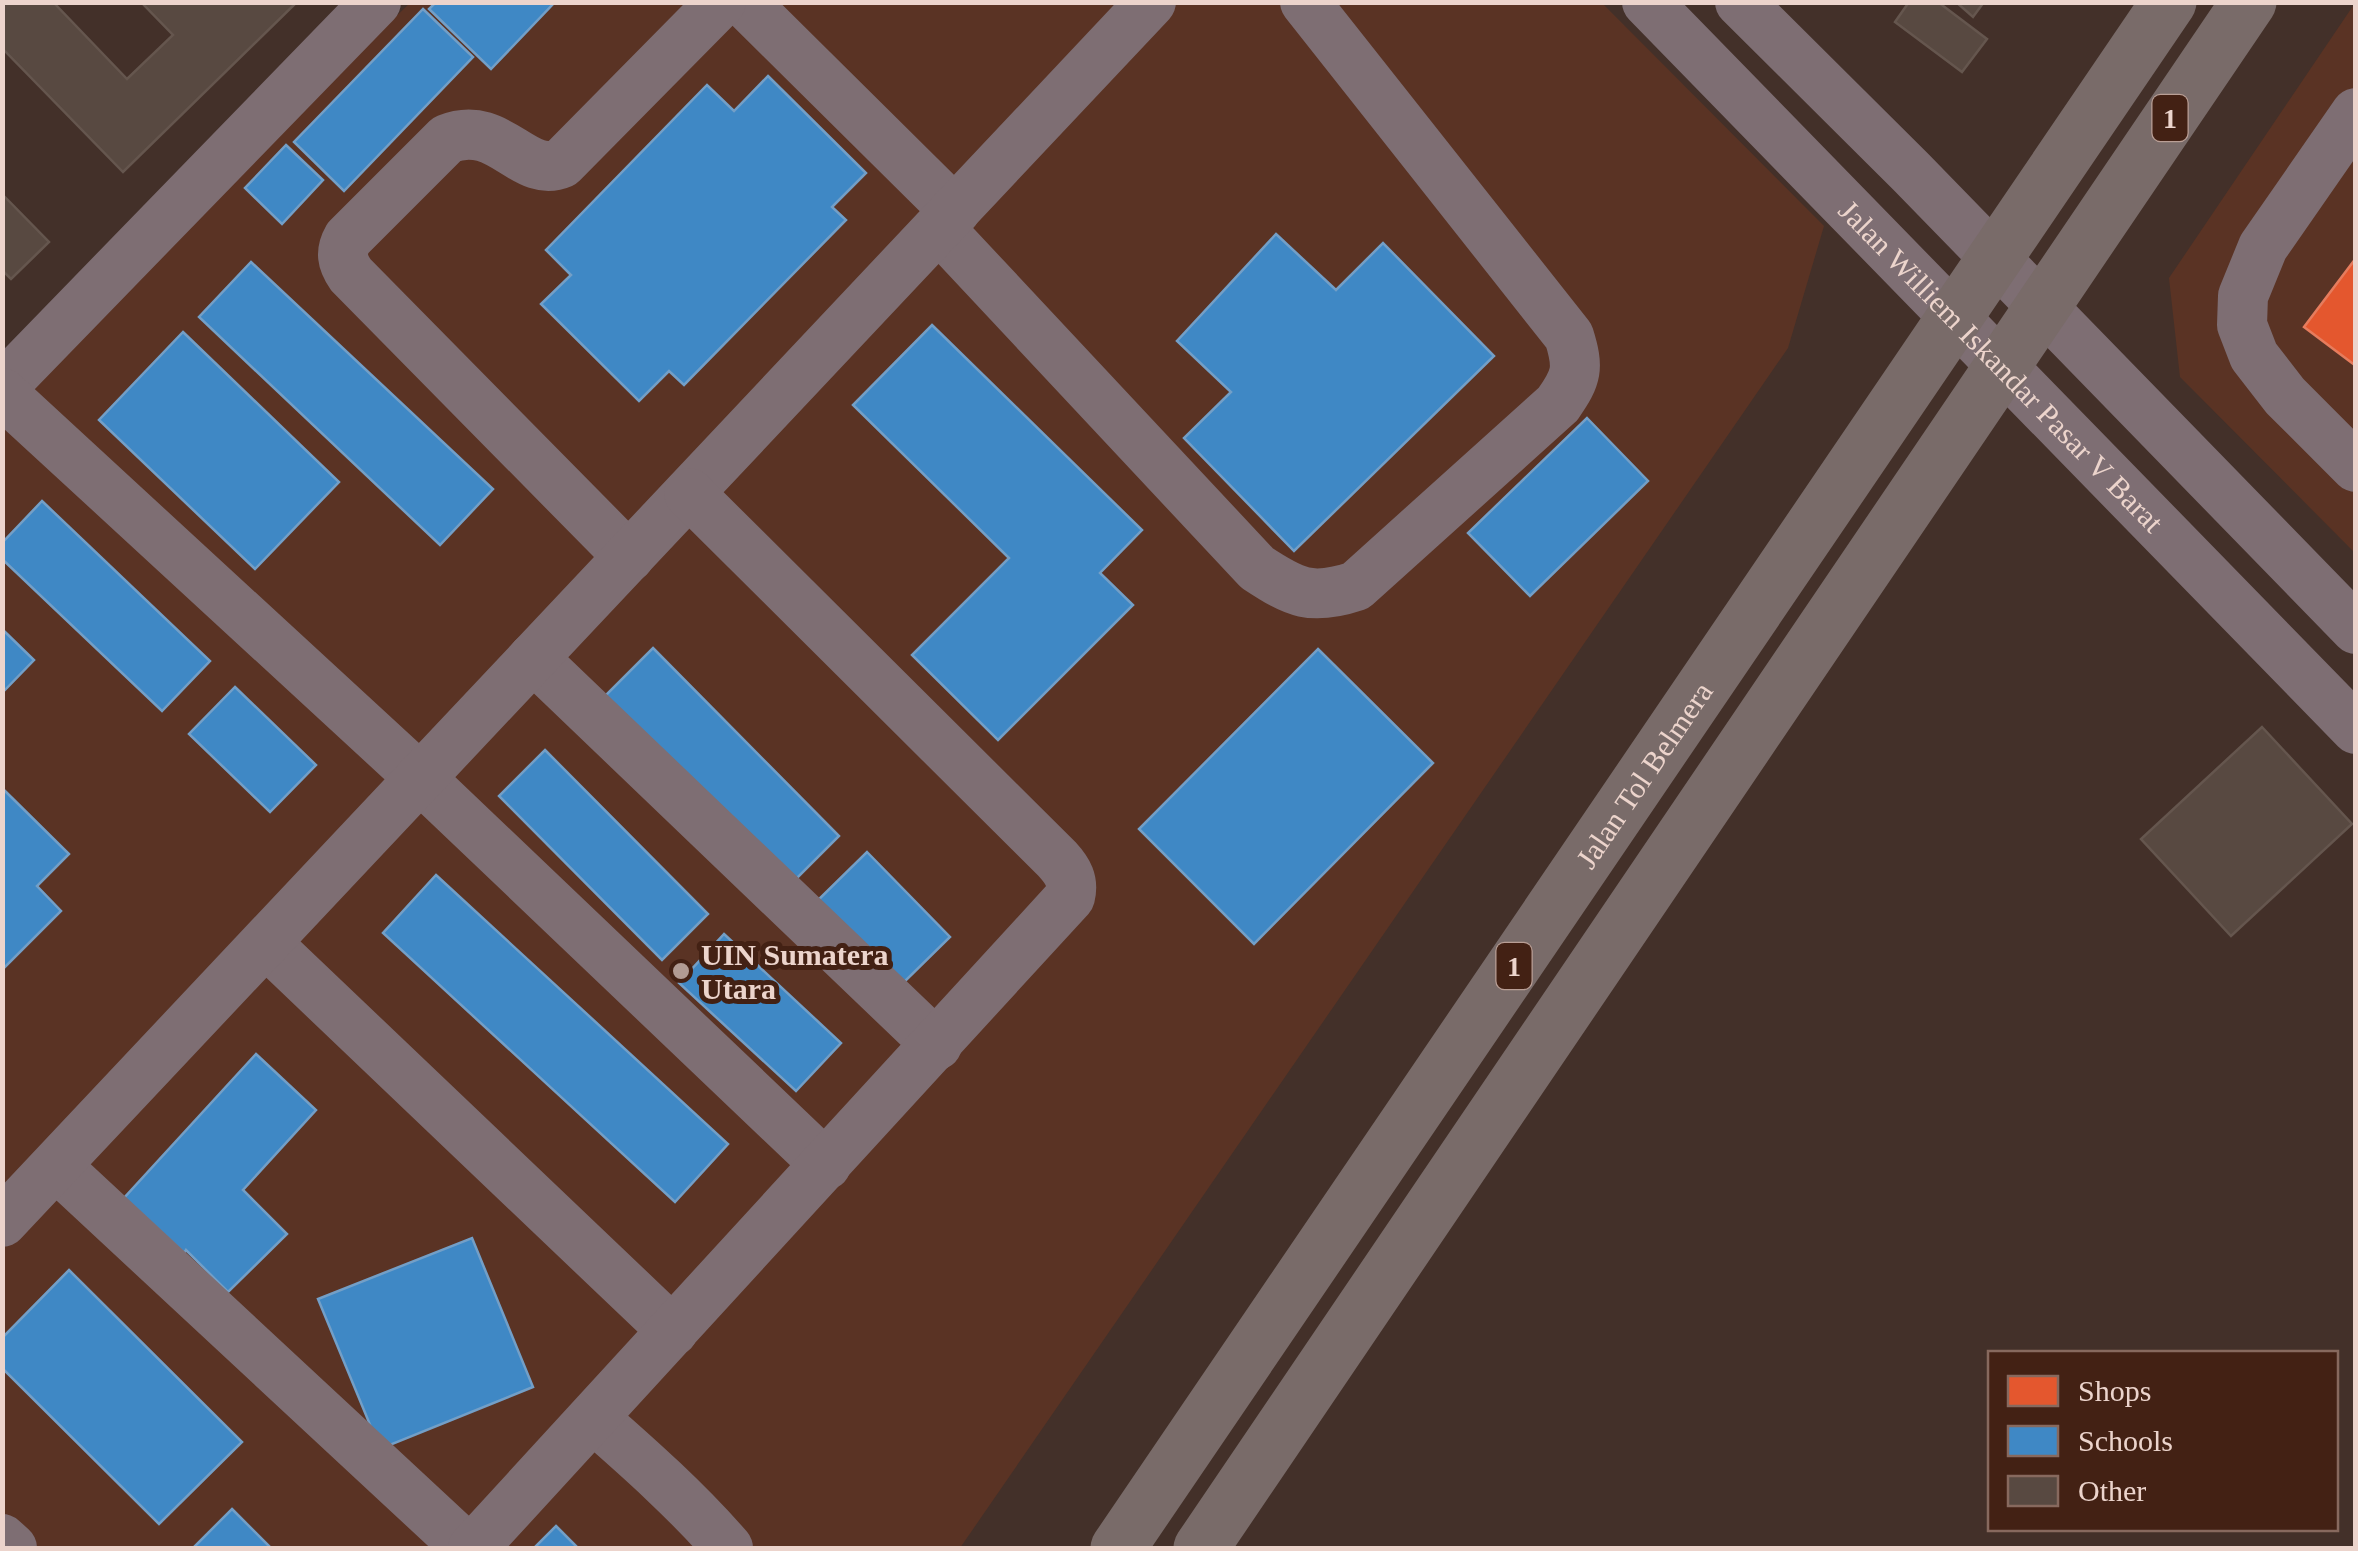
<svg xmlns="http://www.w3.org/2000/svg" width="2358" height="1551" font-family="Georgia,serif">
  <rect width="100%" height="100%" fill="#433029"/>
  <g fill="#5a3324">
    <path d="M410,3h1192l222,223 -36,122 -828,1200h-957l-1,-1155z"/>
    <path d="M2355,3v550l-175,-176 -11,-99z"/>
  </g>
  <path fill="#e4572e" stroke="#e67c5d" stroke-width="2.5" d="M2356,258v108l-52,-39z"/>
  <g fill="#3f88c5" stroke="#739fc7" stroke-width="2.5">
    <path d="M436,2h119l-64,67 -62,-60z"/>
    <path d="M423,9l50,48 -129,134 -50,-49z"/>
    <path d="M768,76l98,97 -34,34 14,13 -162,165 -15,-14 -30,30 -98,-97 30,-29 -25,-25 161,-165 27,26z"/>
    <path d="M286,145l37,35 -41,44 -37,-36z"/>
    <path d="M1276,234l60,56 47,-47 111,113 -200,195 -110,-113 47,-46 -54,-51z"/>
    <path d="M251,262l242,227 -53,56 -241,-228z"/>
    <path d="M932,325l210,205 -42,43 33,32 -135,135 -86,-85 97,-97 -156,-153z"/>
    <path d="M183,332l156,150 -84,87 -156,-149z"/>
    <path d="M1587,418l61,63 -118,115 -62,-63z"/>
    <path d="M42,501l168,160 -48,50 -160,-152v-16z"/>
    <path d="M2,629l32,31 -32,33z"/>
    <path d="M653,648l186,188 -49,49 -186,-188z"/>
    <path d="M1318,649l115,114 -179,181 -115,-115z"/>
    <path d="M235,687l81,78 -46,47 -81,-78z"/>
    <path d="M545,750l163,164 -46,46 -163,-164z"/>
    <path d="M2,788l67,66 -32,32 24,25 -59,59z"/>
    <path d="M867,852l83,85 -53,52 -84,-84z"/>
    <path d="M436,875l292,269 -53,58 -292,-269z"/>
    <path d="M724,934l117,109 -45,48 -117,-108z"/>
    <path d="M256,1054l60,56 -73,80 44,44 -59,58 -42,-42 -2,3 -60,-55z"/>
    <path d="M472,1238l61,149 -153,62 -62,-150z"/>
    <path d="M69,1270l173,172 -83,82 -157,-156v-30z"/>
    <path d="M232,1509l39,39h-78z"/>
    <path d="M556,1526l22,22h-44z"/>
  </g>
  <g fill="#584941" stroke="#65564e" stroke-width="2.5">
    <path d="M2,2h51l74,77 46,-44 -32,-33h156l-174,170 -121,-124z"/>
    <path d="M1909,2h29l49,37 -25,33 -67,-50z"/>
    <path d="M1956,2h28l-11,15z"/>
    <path d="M2,194l47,48 -38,37 -9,-9z"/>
    <path d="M2262,727l90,97 -121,112 -90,-97z"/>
  </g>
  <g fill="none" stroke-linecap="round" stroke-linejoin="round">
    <g stroke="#7e6e73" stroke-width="50">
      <path d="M744,2l211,209"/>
      <path id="s1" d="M1647,2l709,727"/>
      <path d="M1740,2l171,170 445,457"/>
      <path d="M2356,113l-93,134 -20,49 -1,29 12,31 31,40 71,71"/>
      <path d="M939,228l318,340c38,25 54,33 99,18l202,-182c19,-27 21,-36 11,-68l-264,-334"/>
      <path d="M2,387l374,-385"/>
      <path d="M2,393l418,385 406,387"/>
      <path d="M629,557l-278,-282c-9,-13 -11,-23 -3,-37l99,-99c53,-21 76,41 115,24l159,-161"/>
      <path d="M533,658l404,387"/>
      <path d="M266,943l407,388"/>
      <path d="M56,1166l411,382"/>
      <path d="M2,1222l1149,-1220"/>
      <path d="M593,1418c47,41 94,83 135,130"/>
      <path d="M2,1539l10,9"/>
      <path d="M473,1548l597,-651c4,-16 -2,-26 -13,-38l-368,-366"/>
    </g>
    <g stroke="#796b69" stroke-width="55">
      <path id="s2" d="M1118,1548l1051,-1546"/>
      <path d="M1201,1548l1048,-1546"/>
    </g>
  </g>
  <circle fill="#b19b93" stroke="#432114" stroke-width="4" cx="681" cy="971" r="10"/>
  <g text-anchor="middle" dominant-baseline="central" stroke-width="10" stroke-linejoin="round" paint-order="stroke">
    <g fill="#432114" stroke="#b99e95" stroke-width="2.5">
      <rect x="2152.5" y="95" width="35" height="46" rx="8"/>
      <rect x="1496.5" y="943" width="35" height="46" rx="8"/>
    </g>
    <g font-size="28" font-weight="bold" fill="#ecd4cc">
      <text x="2170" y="118">1</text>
      <text x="1514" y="966">1</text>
    </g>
    <g font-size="30" fill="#ecd4cc" stroke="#432114">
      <text stroke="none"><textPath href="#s1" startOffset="508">Jalan Williem Iskandar Pasar V Barat</textPath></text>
      <text stroke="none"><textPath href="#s2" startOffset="935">Jalan Tol Belmera</textPath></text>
    </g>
    <g font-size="30" font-weight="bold" fill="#ecd4cc" stroke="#432114" text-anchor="start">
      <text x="701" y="954">UIN Sumatera<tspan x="701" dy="34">Utara</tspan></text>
    </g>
  </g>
  <rect width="2358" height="1551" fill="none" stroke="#ecd4cc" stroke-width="10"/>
  <rect x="1988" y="1351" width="350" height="180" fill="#432114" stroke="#87695e" stroke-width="2.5"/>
  <rect x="2008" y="1376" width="50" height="30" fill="#e4572e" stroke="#87695e" stroke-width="2.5"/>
  <text x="2078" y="1401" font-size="30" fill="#ecd4cc">Shops</text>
  <rect x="2008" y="1426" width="50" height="30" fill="#3f88c5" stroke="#87695e" stroke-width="2.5"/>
  <text x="2078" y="1451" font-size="30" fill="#ecd4cc">Schools</text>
  <rect x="2008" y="1476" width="50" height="30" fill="#584941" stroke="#87695e" stroke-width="2.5"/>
  <text x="2078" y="1501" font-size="30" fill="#ecd4cc">Other</text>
</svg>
